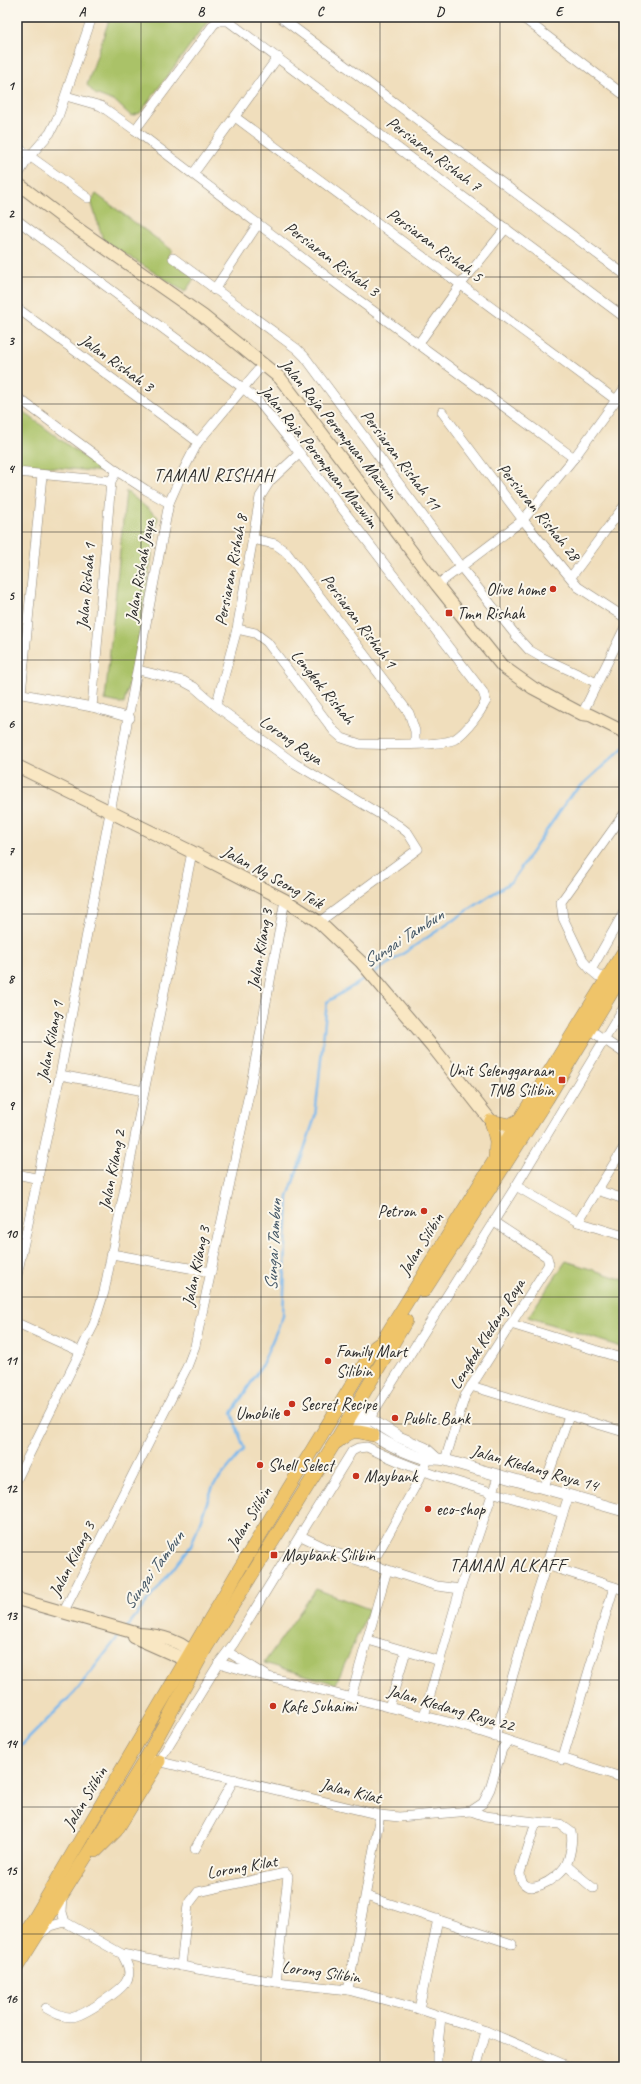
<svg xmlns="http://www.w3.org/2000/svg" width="641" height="2084" font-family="Caveat,sans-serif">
  <rect width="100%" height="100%" fill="#fbf7ec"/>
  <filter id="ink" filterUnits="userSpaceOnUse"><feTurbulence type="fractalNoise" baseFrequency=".025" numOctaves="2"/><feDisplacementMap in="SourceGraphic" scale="8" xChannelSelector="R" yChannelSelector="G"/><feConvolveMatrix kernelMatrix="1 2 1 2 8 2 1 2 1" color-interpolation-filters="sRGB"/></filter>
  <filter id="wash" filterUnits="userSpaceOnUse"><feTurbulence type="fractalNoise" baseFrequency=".012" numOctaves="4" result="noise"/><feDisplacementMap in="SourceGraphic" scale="16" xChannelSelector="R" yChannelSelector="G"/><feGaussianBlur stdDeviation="0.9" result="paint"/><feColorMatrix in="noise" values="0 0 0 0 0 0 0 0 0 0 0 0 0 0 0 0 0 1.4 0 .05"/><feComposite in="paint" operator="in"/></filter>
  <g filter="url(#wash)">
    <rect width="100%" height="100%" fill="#f0debc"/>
    <g fill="#aac268" stroke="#6a764a">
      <path d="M110,17h101l-71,96 -9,3 -15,-14 -21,-8 -8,-9z"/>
      <path d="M96,194l76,56 -5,8 28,19 -10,15 -82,-52 -12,-39z"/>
      <path d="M17,407l87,65 -87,-8z"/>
      <path d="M126,491l32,26 -20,126 -14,61 -19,-4z"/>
      <path d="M566,1261l58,19v68l-96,-31z"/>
      <path d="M316,1589l53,20 -33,75 -72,-21z"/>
    </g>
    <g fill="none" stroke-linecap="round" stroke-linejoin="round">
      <g stroke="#79b8ed" stroke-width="2.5">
        <path d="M374,973l138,-92 58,-85 54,-49"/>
        <path d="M127,1627l64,-81 22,-60 31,-37 -12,-36 29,-46 22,-51 5,-119 27,-80 12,-115 41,-25"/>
        <path d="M17,1750l58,-58 47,-60"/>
      </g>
    </g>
  </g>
  <g filter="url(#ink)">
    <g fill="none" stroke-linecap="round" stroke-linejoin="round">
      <defs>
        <g id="minor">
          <path d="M280,17l344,257"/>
          <path d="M522,17l102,78"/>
          <path d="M66,96l35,10 34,24 207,158 232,170"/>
          <path d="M235,117l381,283"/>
          <path d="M135,130l79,-106 5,-3h9l396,296"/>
          <path d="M17,147l71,51"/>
          <path d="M193,174l85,-117"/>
          <path d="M17,177l12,-20 21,-24 8,-16 34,-100"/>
          <path d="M17,220l226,168 15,13 33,41 192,250 3,9c-6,12 -19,30 -31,38 -14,8 -76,5 -95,5l-18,-6 -8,-7 -67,-89 -12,-9 -18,-4"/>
          <path d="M173,258l124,91 8,8 156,210 57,71 11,12 12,7 56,26"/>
          <path d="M214,290l44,-66"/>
          <path d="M17,308l181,134"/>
          <path d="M419,343l42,-59 45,-56"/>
          <path d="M17,397l100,74 29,19 23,13"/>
          <path d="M442,412l81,108 55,67 46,30"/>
          <path d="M17,472l94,9"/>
          <path d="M253,539l22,5 11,8 123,161 6,18v12"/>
          <path d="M571,577l53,-71"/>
          <path d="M437,585l86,-65 51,-62 50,-69"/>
          <path d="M138,670l45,11 11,6 22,19 78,57 104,62 10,8 10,16 -99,73"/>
          <path d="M17,693l75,14 38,11"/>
          <path d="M21,694l21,-219"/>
          <path d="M216,706l21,-77 23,-132 10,-16 30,-28"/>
          <path d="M92,707l19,-226 6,-10"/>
          <path d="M582,714l42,-85"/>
          <path d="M591,970l33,-58"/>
          <path d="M609,976h-11l-7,-6 -7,-8 -21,-44 -2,-16 63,-88"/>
          <path d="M590,1030l34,23"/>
          <path d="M60,1075l84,16"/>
          <path d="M17,1174l22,5"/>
          <path d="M516,1186l62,36 46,14"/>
          <path d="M597,1190l27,9"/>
          <path d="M578,1222l46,-75"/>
          <path d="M112,1254l99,18"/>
          <path d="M17,1275l43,-200 109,-572 14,-32 15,-29 66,-79"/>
          <path d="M17,1323l64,29"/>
          <path d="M511,1324l113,35"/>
          <path d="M471,1386l153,46"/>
          <path d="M366,1424l150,-238 108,-179"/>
          <path d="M445,1460l20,-64 84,-132 -2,-7 -53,-35"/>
          <path d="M17,1479l77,-155 10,-32 88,-440"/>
          <path d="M544,1487l25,-71"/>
          <path d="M301,1536l35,17 101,33 23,3"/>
          <path d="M365,1561l13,-8 45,-81 7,-20"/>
          <path d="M546,1565l78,25"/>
          <path d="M63,1613l124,-246 8,-21 55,-257 35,-189"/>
          <path d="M368,1640l72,21"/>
          <path d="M228,1652l38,23"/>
          <path d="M219,1663l38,11 203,51 164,53"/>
          <path d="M351,1697l36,-127"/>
          <path d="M389,1707l17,-56"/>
          <path d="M424,1716l36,-127 39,-115"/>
          <path d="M495,1737l37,-128 37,-114"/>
          <path d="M153,1760l227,55 19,2 72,-6 12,-8 7,-14 12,-40 6,-8"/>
          <path d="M562,1760l52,-173"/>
          <path d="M159,1761l60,-98 15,-20 118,-192 6,-3 9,-1c61,31 130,45 196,66"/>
          <path d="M471,1811l14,5 51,6"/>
          <path d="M536,1822l24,2 11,8c2,9 -1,25 -5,33 -8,14 -44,37 -46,8z"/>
          <path d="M195,1849l39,-70"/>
          <path d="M566,1865l27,23"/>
          <path d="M63,1896l-1,16 3,10 57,32 75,15 79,13 72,8 71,19 67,22 84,36"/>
          <path d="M366,1896l146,48"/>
          <path d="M41,1933l10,-7 14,-4"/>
          <path d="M181,1966l7,-61 10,-13 87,-19 3,3 -12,106"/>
          <path d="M348,1990l32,-175"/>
          <path d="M46,2008c7,4 17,10 26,9 11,-1 51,-27 55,-37 5,-9 -1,-18 -5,-26"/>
          <path d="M419,2009l19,-90"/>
          <path d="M477,2065l9,-34"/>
          <path d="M437,2067v-12l4,-38"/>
        </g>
        <g id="tertiary">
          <path d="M354,1409l45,28 26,11 11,10"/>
          <path d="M349,1417c22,18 47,33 74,41 7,2 14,0 22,2l179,51"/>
        </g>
        <g id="secondary">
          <path d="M17,183l54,41 132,92 77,62 157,207 65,81 31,22 49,26 8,1 34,17"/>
          <path d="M17,766l175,86 93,48 34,22 42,40 71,84 63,80 14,12"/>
          <path d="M17,1599l122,35c20,1 46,7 58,25"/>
          <path d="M134,1637l52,23 9,1"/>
        </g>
        <g id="primary">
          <path d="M491,1121l5,20 -1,17"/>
          <path d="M491,1121l18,4 12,-6"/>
          <path d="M424,1291l123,-192 77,-127"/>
          <path d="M337,1442c17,-14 17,-11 36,-7"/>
          <path d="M96,1851l20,-20 43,-70"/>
          <path d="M17,1948l223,-380 135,-221 7,-5 242,-391"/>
          <path d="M17,1967l83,-133 46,-76 61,-112 127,-202 72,-123"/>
        </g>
      </defs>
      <use href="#minor" stroke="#8e8474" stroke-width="10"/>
      <use href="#tertiary" stroke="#8e8474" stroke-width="12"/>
      <use href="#secondary" stroke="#8e8474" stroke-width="14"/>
      <use href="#primary" stroke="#8e8474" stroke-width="14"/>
      <use href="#minor" stroke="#fff" stroke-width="9"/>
      <use href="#tertiary" stroke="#fff" stroke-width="11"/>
      <use href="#secondary" stroke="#f9e7c3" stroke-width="12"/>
      <use href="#primary" stroke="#efc469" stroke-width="13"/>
    </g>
  </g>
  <path fill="none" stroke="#2b2b2b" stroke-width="1" stroke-opacity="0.55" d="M141,17v2050M261,17v2050M380,17v2050M500,17v2050M17,150h607M17,277h607M17,404h607M17,532h607M17,660h607M17,787h607M17,914h607M17,1042h607M17,1170h607M17,1297h607M17,1424h607M17,1552h607M17,1680h607M17,1807h607M17,1934h607"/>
  <g fill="#c8321e" stroke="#fbf7ec" stroke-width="1.5">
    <circle cx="553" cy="589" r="4"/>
    <rect x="445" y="609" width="8" height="8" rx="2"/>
    <rect x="558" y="1076" width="8" height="8" rx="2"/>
    <circle cx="424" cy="1211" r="4"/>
    <circle cx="328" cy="1361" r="4"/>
    <circle cx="292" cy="1404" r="4"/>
    <circle cx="287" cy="1413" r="4"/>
    <circle cx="395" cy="1418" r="4"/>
    <circle cx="260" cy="1465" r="4"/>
    <circle cx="356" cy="1476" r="4"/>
    <circle cx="428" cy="1509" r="4"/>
    <rect x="270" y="1551" width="8" height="8" rx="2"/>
    <circle cx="273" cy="1706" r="4"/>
  </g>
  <g text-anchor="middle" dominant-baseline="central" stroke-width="4" stroke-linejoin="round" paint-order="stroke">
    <g font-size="17" fill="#2b2b2b" stroke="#fbf7ec">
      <text transform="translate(434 154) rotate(37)">Persiaran Rishah 7</text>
      <text transform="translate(435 245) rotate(36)">Persiaran Rishah 5</text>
      <text transform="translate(332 259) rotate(37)">Persiaran Rishah 3</text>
      <text transform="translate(117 363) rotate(36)">Jalan Rishah 3</text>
      <text transform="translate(339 429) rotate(51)">Jalan Raja Perempuan Mazwin</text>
      <text transform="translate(319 456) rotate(51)">Jalan Raja Perempuan Mazwim</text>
      <text transform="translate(401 460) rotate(53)">Persiaran Rishah 11</text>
      <text transform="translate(539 512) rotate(51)">Persiaran Rishah 28</text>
      <text transform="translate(231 570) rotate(-79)">Persiaran Rishah 8</text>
      <text transform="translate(140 571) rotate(-80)">Jalan Rishah Jaya</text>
      <text transform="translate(86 586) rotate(-85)">Jalan Rishah 1</text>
      <text transform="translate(359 621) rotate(53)">Persiaran Rishah 1</text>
      <text transform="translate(323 687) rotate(51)">Lengkok Rishah</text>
      <text transform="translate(291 740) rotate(35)">Lorong Raya</text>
      <text transform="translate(273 877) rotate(29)">Jalan Ng Seong Teik</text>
      <text transform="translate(260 949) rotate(-80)">Jalan Kilang 3</text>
      <text transform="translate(50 1041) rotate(-79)">Jalan Kilang 1</text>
      <text transform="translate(112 1170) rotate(-79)">Jalan Kilang 2</text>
      <text transform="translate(421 1244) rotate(-58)">Jalan Silibin</text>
      <text transform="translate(196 1266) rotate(-78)">Jalan Kilang 3</text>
      <text transform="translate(487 1334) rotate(-58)">Lengkok Kledang Raya</text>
      <text transform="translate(535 1468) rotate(16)">Jalan Kledang Raya 14</text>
      <text transform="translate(249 1518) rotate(-58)">Jalan Silibin</text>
      <text transform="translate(72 1559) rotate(-63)">Jalan Kilang 3</text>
      <text transform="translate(451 1708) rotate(16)">Jalan Kledang Raya 22</text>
      <text transform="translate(351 1791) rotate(14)">Jalan Kilat</text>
      <text transform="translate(85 1798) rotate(-59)">Jalan Silibin</text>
      <text transform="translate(242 1867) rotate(-10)">Lorong Kilat</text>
      <text transform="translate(321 1972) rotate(8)">Lorong Silibin</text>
    </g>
    <g font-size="17" fill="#2b2b2b" stroke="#fbf7ec" text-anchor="start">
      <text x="545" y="589" text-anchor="end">Olive home</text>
      <text x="457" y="613">Tmn Rishah</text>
      <text x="554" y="1070" text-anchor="end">Unit Selenggaraan<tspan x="554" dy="20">TNB Silibin</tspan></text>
      <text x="416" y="1211" text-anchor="end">Petron</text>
      <text x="336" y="1351">Family Mart<tspan x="336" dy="20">Silibin</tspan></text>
      <text x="300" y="1404">Secret Recipe</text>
      <text x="279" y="1413" text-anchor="end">Umobile</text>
      <text x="403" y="1418">Public Bank</text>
      <text x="268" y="1465">Shell Select</text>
      <text x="364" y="1476">Maybank</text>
      <text x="436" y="1509">eco-shop</text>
      <text x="282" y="1555">Maybank Silibin</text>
      <text x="281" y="1706">Kafe Suhaimi</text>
    </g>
    <g font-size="18" letter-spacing="1" fill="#2b2b2b" stroke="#fbf7ec">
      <text x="214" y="475">TAMAN RISHAH</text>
      <text x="508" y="1565">TAMAN ALKAFF</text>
    </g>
    <g font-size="18" font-style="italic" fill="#425565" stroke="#fbf7ec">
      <text transform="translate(403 938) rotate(-33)">Sungai Tambun</text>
      <text transform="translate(273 1245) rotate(-87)">Sungai Tambun</text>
      <text transform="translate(153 1570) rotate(-54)">Sungai Tambun</text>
    </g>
  </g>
  <rect width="641" height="2084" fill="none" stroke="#fbf7ec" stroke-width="44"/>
  <rect x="22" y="22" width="597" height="2040" fill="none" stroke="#2b2b2b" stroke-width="1.5"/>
  <g font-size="13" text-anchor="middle" font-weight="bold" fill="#2b2b2b">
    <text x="82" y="16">A</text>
    <text x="201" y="16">B</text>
    <text x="320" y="16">C</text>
    <text x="440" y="16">D</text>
    <text x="559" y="16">E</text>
    <text x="11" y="90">1</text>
    <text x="11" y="218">2</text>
    <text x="11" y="345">3</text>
    <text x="11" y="473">4</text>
    <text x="11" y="600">5</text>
    <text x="11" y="728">6</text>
    <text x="11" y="855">7</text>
    <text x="11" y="983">8</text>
    <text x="11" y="1110">9</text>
    <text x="11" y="1238">10</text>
    <text x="11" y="1365">11</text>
    <text x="11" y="1493">12</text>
    <text x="11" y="1620">13</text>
    <text x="11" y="1748">14</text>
    <text x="11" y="1875">15</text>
    <text x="11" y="2003">16</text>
  </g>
</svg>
